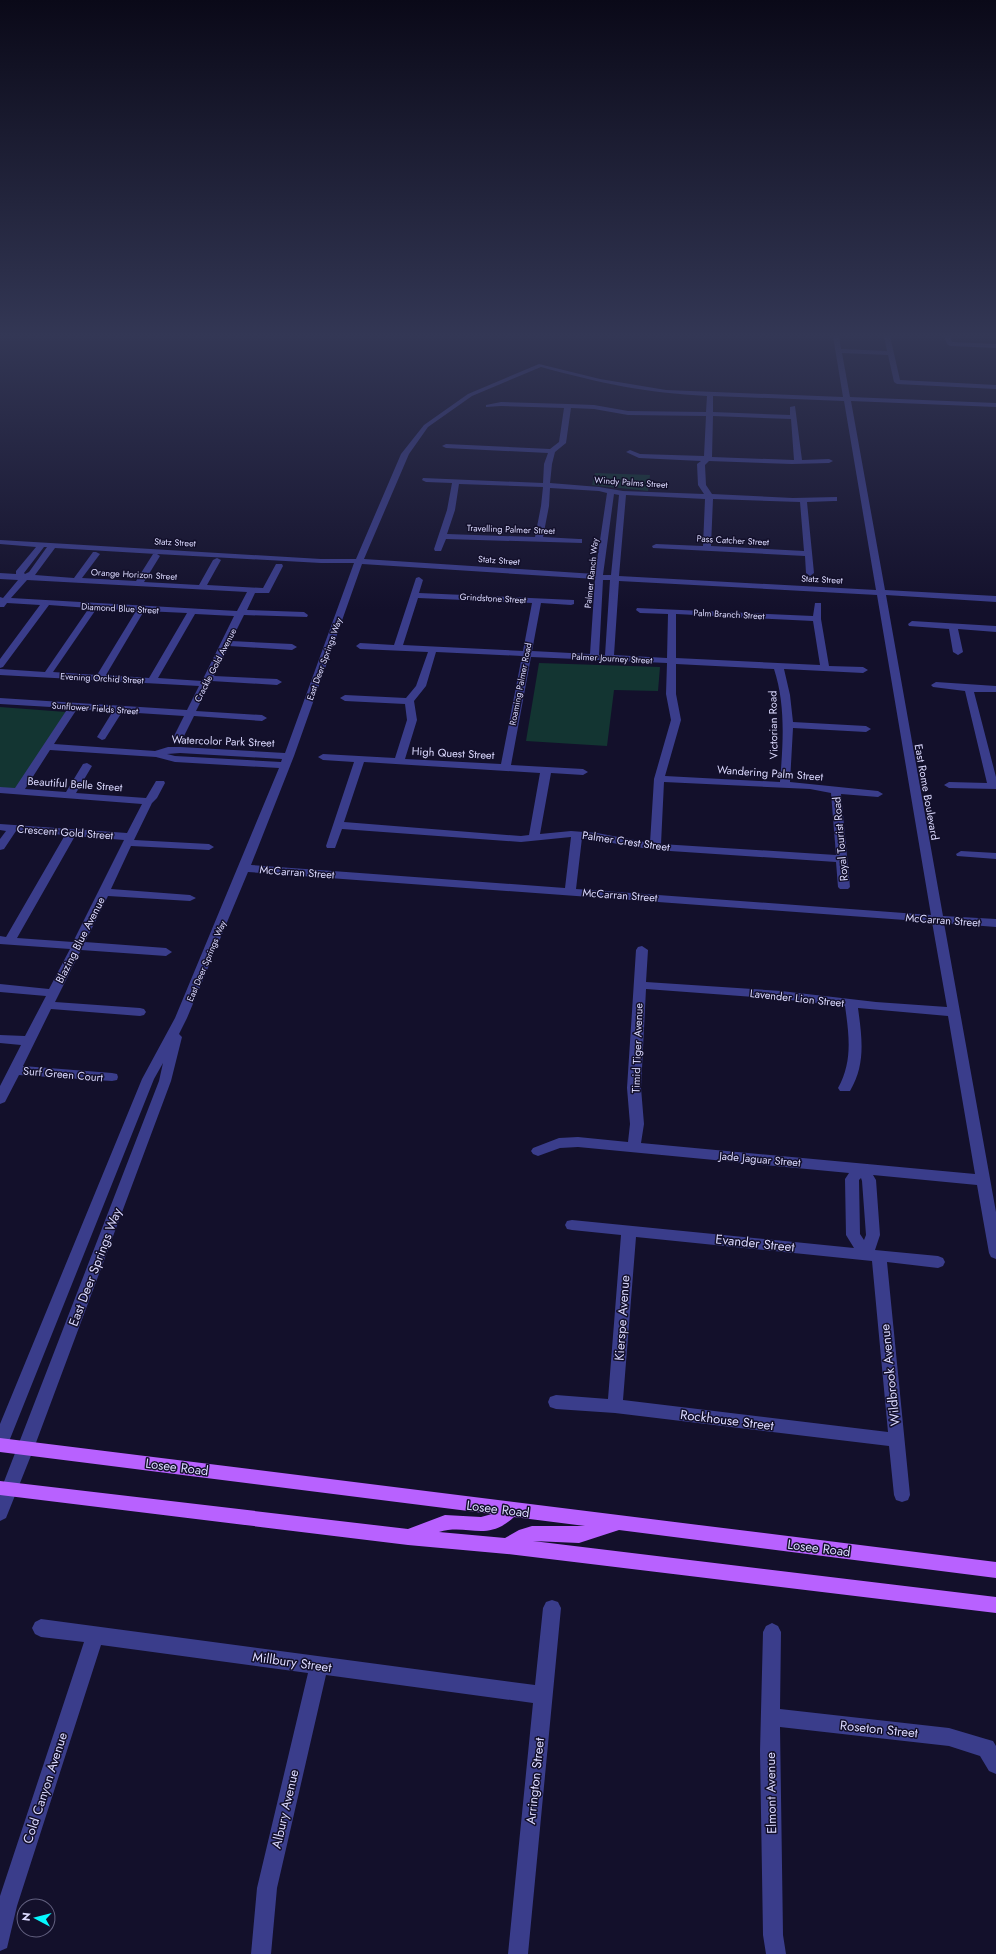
<svg xmlns="http://www.w3.org/2000/svg" width="996" height="1954" font-family="Jost,sans-serif">
  <rect width="100%" height="100%" fill="#13102b"/>
  <g fill="#133532">
    <path d="M595,473l55,2 -2,16 -56,-6z"/>
    <path d="M539,663l121,4 -2,24 -44,-1 -7,56 -81,-5z"/>
    <path d="M0,707l66,5 -50,77 -16,-1z"/>
  </g>
  <g fill="none" stroke-linecap="round" stroke-linejoin="round">
    <g fill="#3a3d8b" fill-rule="evenodd">
      <path d="M833,336h6l2,13 46,2 -3,-15h6l10,44 96,5v4l-99,-5 -3,-2 -6,-27 -46,-2 8,44 146,6v4l-145,-6 34,189 111,6v6l-110,-7 57,321 53,3v8l-52,-4 52,289v47l-5,-2 -2,-4 -12,-68 -104,-10 3,5 4,55 -5,15 63,6 5,2 2,4 -2,4 -5,2 -51,-6 23,233 -2,5 -6,2 -6,-2 -2,-5 -5,-49 -274,-33 -59,-4 -6,-2 -2,-5 2,-5 6,-2 52,4 13,-164 -49,-5 -5,-1 -2,-4 2,-4 5,-1 282,28 -8,-13 -1,-56 4,-6 -271,-26 -18,1 -22,8 -5,-2 -2,-3 2,-3 26,-10 19,-1 50,5 2,-18 -3,-36 9,-138 2,-3 4,-1 6,4 -2,32 135,9 95,11 71,5 -15,-85 -684,-50 -61,146 -8,16 3,3 -11,44 -137,367 -28,70 -6,3v-29l159,-411 4,-18 -9,16 -148,370 -6,2v-27l142,-345 33,-61 104,-250 -104,-6 -19,-5 -106,-7 -25,39 41,3 17,-28 4,-1 5,3 -16,27 70,5 10,-17h8l1,2 -8,15 -5,5 -18,37 75,4 5,3 -5,3 -78,-4 -20,43 79,6 6,3 -6,3 -82,-5 -23,46 81,6 6,4 -6,4 -85,-6 -26,52 85,6 4,1 2,3 -2,3 -4,1 -89,-7 -28,57 89,7 5,1 1,3 -1,3 -5,1 -93,-6 -14,27 -5,2v-18l21,-41 -21,-2v-8l25,1 21,-40 -46,-4v-8l49,5 21,-40 -70,-5v-8l6,1 59,-102 -49,-4 -12,18 -4,1v-11l6,-8 -6,-1v-6l127,9 15,-29 -142,-11v-6l15,1 53,-80 -68,-4v-6l187,12 12,-24 -199,-11v-6l45,3 44,-64 -40,-3 -46,62 -3,1v-9l40,-54 -33,-2 -3,4h-4v-10l3,1 15,-18 -18,-1v-6l16,1v-3l20,-24 -36,-3v-4l321,19h35l45,-105 23,-29 44,-31 71,-30 61,15 66,11 177,7zM541,367c58,16 106,26 166,29l-1,16 -78,-1 -34,-6 -26,-1 -67,-2 -15,3v2l15,-1 63,2 -5,34 -9,7 -104,-5 -4,2 4,2 102,5 -4,11 -1,19 -120,-5 -1,2 4,2 26,1 -5,27 -13,39 1,2h6l5,-12 136,4v-4h-3l-36,-2 6,-31 1,-18 49,3 8,2 -12,81 -231,-15 45,-105 19,-27 44,-31zM713,396l131,5 32,189 -257,-14 7,-81 79,4 -2,47 -47,-2 -4,2 1,2 152,8 1,17 4,3 4,-3 -7,-71 27,-1h3v-4l-44,1 -81,-4 -6,-9 -1,-20 4,-4 83,3 37,-1 4,-2 -4,-2 -27,1 -7,-54 -5,1v8l-77,-3zM571,408l23,1 34,6 78,1 -2,40 -64,-2 -10,-4 -4,2 13,6 62,3 -4,3 1,21 6,9 -81,-3 -24,-4 -49,-4 2,-19 3,-12 11,-9zM713,416l78,3 3,41 -82,-3zM459,484l84,3 -2,19 -6,31 -88,-3 8,-24zM614,494l5,1 -8,80h-8zM713,499l87,3 4,49 -93,-5zM44,547h3l-18,25 -4,2 -1,-1zM55,548l101,6h-3l-17,27 -54,-3 18,-24 -4,-2h-3l-19,26 -39,-3zM157,554l164,9h33l-69,190 -105,-6h-12l-13,4 -101,-7 23,-35 36,2 -16,26 5,3 3,-1 17,-27 62,4 -12,24 5,3 5,-3 12,-24 68,5 5,-3 -5,-3 -66,-4 15,-30 66,4 5,-3 -5,-3 -63,-3 15,-30 63,4 5,-3 -5,-3 -61,-3 13,-26 63,2 1,-2 -4,-3 -57,-2 8,-17h14l14,-27 -1,-2h-6l-13,24 -56,-3 14,-25 -4,-2 -4,2 -14,25 -55,-3 16,-26zM362,564l233,15 -5,75 -58,-3 9,-48 30,2 3,-1v-4l-155,-7 4,-13 -4,-3 -3,1 -22,67 -34,-2 -4,3 4,3 68,3 -12,34 -10,12 -61,-3 -5,3 5,3 60,3 2,16 -12,38 -72,-4 -5,3 5,3 31,2 -28,84 1,2h8l7,-19 179,13 50,-5 -6,51 -314,-23 43,-109zM27,580l220,12 -10,19 -226,-13zM603,580h7l-5,75h-6zM619,581l258,14 54,320 -355,-26 6,-51 73,12 181,12 2,25 2,2h8l2,-2 -9,-93 37,3 5,-3 -5,-3 -88,-9 3,-54 73,4 5,-3 -5,-3 -73,-4 -3,-27 -6,-26 79,4 5,-3 -5,-3 -34,-1 -8,-47v-16h-6l-2,13 -176,-8 -1,2 4,3 28,1 -1,44 -53,-3zM418,598l114,5 -9,48 -120,-6zM97,608l39,3 -39,64 -44,-3zM144,611l43,2 -38,65 -43,-3zM195,614l39,2 -32,65 -44,-3zM676,614l137,7 7,44 -144,-7zM436,652l86,4 -21,108 -96,-5 12,-39 -3,-19 12,-15zM531,657l136,6 -1,31 5,26 -17,59 -4,64 -53,-10 -26,-2 -31,3 11,-61 32,2 5,-3 -5,-3 -72,-4zM676,664l98,5c12,37 9,74 6,113l-115,-6 16,-56 -5,-26zM180,753l102,6 -1,3 -106,-6 -8,-2zM364,762l176,11 -11,62 -8,1 -177,-14zM664,782l146,7 21,4 5,62 -175,-11zM75,836l49,4 -51,102 -56,-4zM646,989l135,10 64,7c4,29 8,55 -7,82l2,3h10c16,-27 12,-53 8,-83l90,8 27,158 -334,-31 3,-19 -3,-36zM861,1178l1,3 4,54 -2,5 -4,-6 -1,-54zM636,1237l236,24 16,171 -265,-32z"/>
      <path d="M944,336h6l2,6 44,2v4l-46,-2 -3,-2z"/>
      <path d="M912,621l84,5v6l-38,-3 5,23 -5,3 -5,-3 -4,-23 -40,-3 -1,-2z"/>
      <path d="M936,682l60,4v6h-22l22,85v12l-47,-1 -5,-3 5,-3 38,1 -22,-92 -32,-4 -2,-2z"/>
      <path d="M961,851l35,2v6l-39,-3 -1,-2z"/>
      <path d="M552,1600l6,2 3,6 -33,346h-20l25,-251 -207,-28 -49,213 -6,66h-20l6,-66 51,-215 -207,-28 -84,261 -10,42 -7,3v-55l84,-254 -43,-5 -6,-3 -3,-6 3,-6 6,-3 494,66 8,-77 3,-6z"/>
      <path d="M772,1623l6,3 3,6 -1,77 169,19 37,11 7,2 3,5v28l-7,-3 -9,-15 -31,-10 -169,-19 3,208 3,19h-20l-3,-19 -3,-184 3,-119 3,-6z"/>
    </g>
    <path fill="#b861ff" fill-rule="evenodd" d="M0,1438l996,124v16l-377,-48 -40,13 -46,-2 463,56v16l-489,-59 -99,-9 -408,-50v-14l408,48 37,-14 36,2 11,-3 -492,-62zM514,1517l71,9h-53l-13,4 -14,8 -66,-6c29,-9 47,11 75,-15z"/>
  </g>
  <linearGradient id="sky" x2="0" y2="1"><stop stop-color="#0a0918"/><stop offset="0.55" stop-color="#333755"/><stop offset="1" stop-color="#333755" stop-opacity="0"/></linearGradient>
  <rect width="996" height="610" fill="url(#sky)"/>
  <g text-anchor="middle" dominant-baseline="central" stroke-width="3" stroke-linejoin="round" paint-order="stroke">
    <g font-size="9" fill="#dcdaff" stroke="#13102b">
      <text transform="translate(631 482) rotate(4)">Windy Palms Street</text>
      <text transform="translate(511 529) rotate(2)">Travelling Palmer Street</text>
      <text transform="translate(733 540) rotate(3)">Pass Catcher Street</text>
      <text transform="translate(175 542) rotate(3)">Statz Street</text>
      <text transform="translate(499 560) rotate(4)">Statz Street</text>
      <text transform="translate(591 573) rotate(-84)">Palmer Ranch Way</text>
      <text transform="translate(134 574) rotate(3)">Orange Horizon Street</text>
      <text transform="translate(822 579) rotate(3)">Statz Street</text>
      <text transform="translate(493 598) rotate(3)">Grindstone Street</text>
      <text transform="translate(120 608) rotate(3)">Diamond Blue Street</text>
      <text transform="translate(729 614) rotate(3)">Palm Branch Street</text>
      <text transform="translate(612 658) rotate(3)">Palmer Journey Street</text>
      <text transform="translate(324 659) rotate(-70)">East Deer Springs Way</text>
      <text transform="translate(215 665) rotate(-63)">Crackle Gold Avenue</text>
      <text transform="translate(102 678) rotate(3)">Evening Orchid Street</text>
      <text transform="translate(520 684) rotate(-79)">Roaming Palmer Road</text>
      <text transform="translate(95 708) rotate(4)">Sunflower Fields Street</text>
      <text transform="translate(206 961) rotate(-67)">East Deer Springs Way</text>
    </g>
    <g font-size="11" fill="#dcdaff" stroke="#13102b">
      <text transform="translate(773 725) rotate(-91)">Victorian Road</text>
      <text transform="translate(223 741) rotate(2)">Watercolor Park Street</text>
      <text transform="translate(453 753) rotate(3)">High Quest Street</text>
      <text transform="translate(770 773) rotate(4)">Wandering Palm Street</text>
      <text transform="translate(75 784) rotate(4)">Beautiful Belle Street</text>
      <text transform="translate(927 792) rotate(80)">East Rome Boulevard</text>
      <text transform="translate(65 832) rotate(4)">Crescent Gold Street</text>
      <text transform="translate(840 839) rotate(-95)">Royal Tourist Road</text>
      <text transform="translate(626 841) rotate(8)">Palmer Crest Street</text>
      <text transform="translate(297 872) rotate(4)">McCarran Street</text>
      <text transform="translate(620 895) rotate(4)">McCarran Street</text>
      <text transform="translate(943 920) rotate(4)">McCarran Street</text>
      <text transform="translate(80 940) rotate(-63)">Blazing Blue Avenue</text>
      <text transform="translate(797 998) rotate(6)">Lavender Lion Street</text>
      <text transform="translate(637 1048) rotate(-88)">Timid Tiger Avenue</text>
      <text transform="translate(63 1074) rotate(5)">Surf Green Court</text>
      <text transform="translate(760 1159) rotate(5)">Jade Jaguar Street</text>
    </g>
    <g font-size="13" fill="#dcdaff" stroke="#13102b">
      <text transform="translate(755 1243) rotate(6)">Evander Street</text>
      <text transform="translate(95 1267) rotate(-69)">East Deer Springs Way</text>
      <text transform="translate(622 1318) rotate(-86)">Kierspe Avenue</text>
      <text transform="translate(890 1375) rotate(-96)">Wildbrook Avenue</text>
      <text transform="translate(727 1420) rotate(7)">Rockhouse Street</text>
      <text transform="translate(177 1467) rotate(7)">Losee Road</text>
      <text transform="translate(498 1509) rotate(7)">Losee Road</text>
      <text transform="translate(819 1548) rotate(7)">Losee Road</text>
      <text transform="translate(292 1662) rotate(8)">Millbury Street</text>
      <text transform="translate(879 1729) rotate(6)">Roseton Street</text>
      <text transform="translate(535 1781) rotate(-84)">Arrington Street</text>
      <text transform="translate(45 1788) rotate(-72)">Cold Canyon Avenue</text>
      <text transform="translate(771 1793) rotate(-91)">Elmont Avenue</text>
      <text transform="translate(285 1809) rotate(-77)">Albury Avenue</text>
    </g>
  </g>
  <g transform="translate(36 1918) rotate(277)"><circle r="19" fill="#13102b" stroke="#636180"/>
  <path d="M0-3L7 15L0 10L-7 15Z" fill="#06f8ff"/>
  <text y="-6" font-size="11" font-weight="bold" text-anchor="middle" fill="#dcdaff">N</text>
  </g>
</svg>
